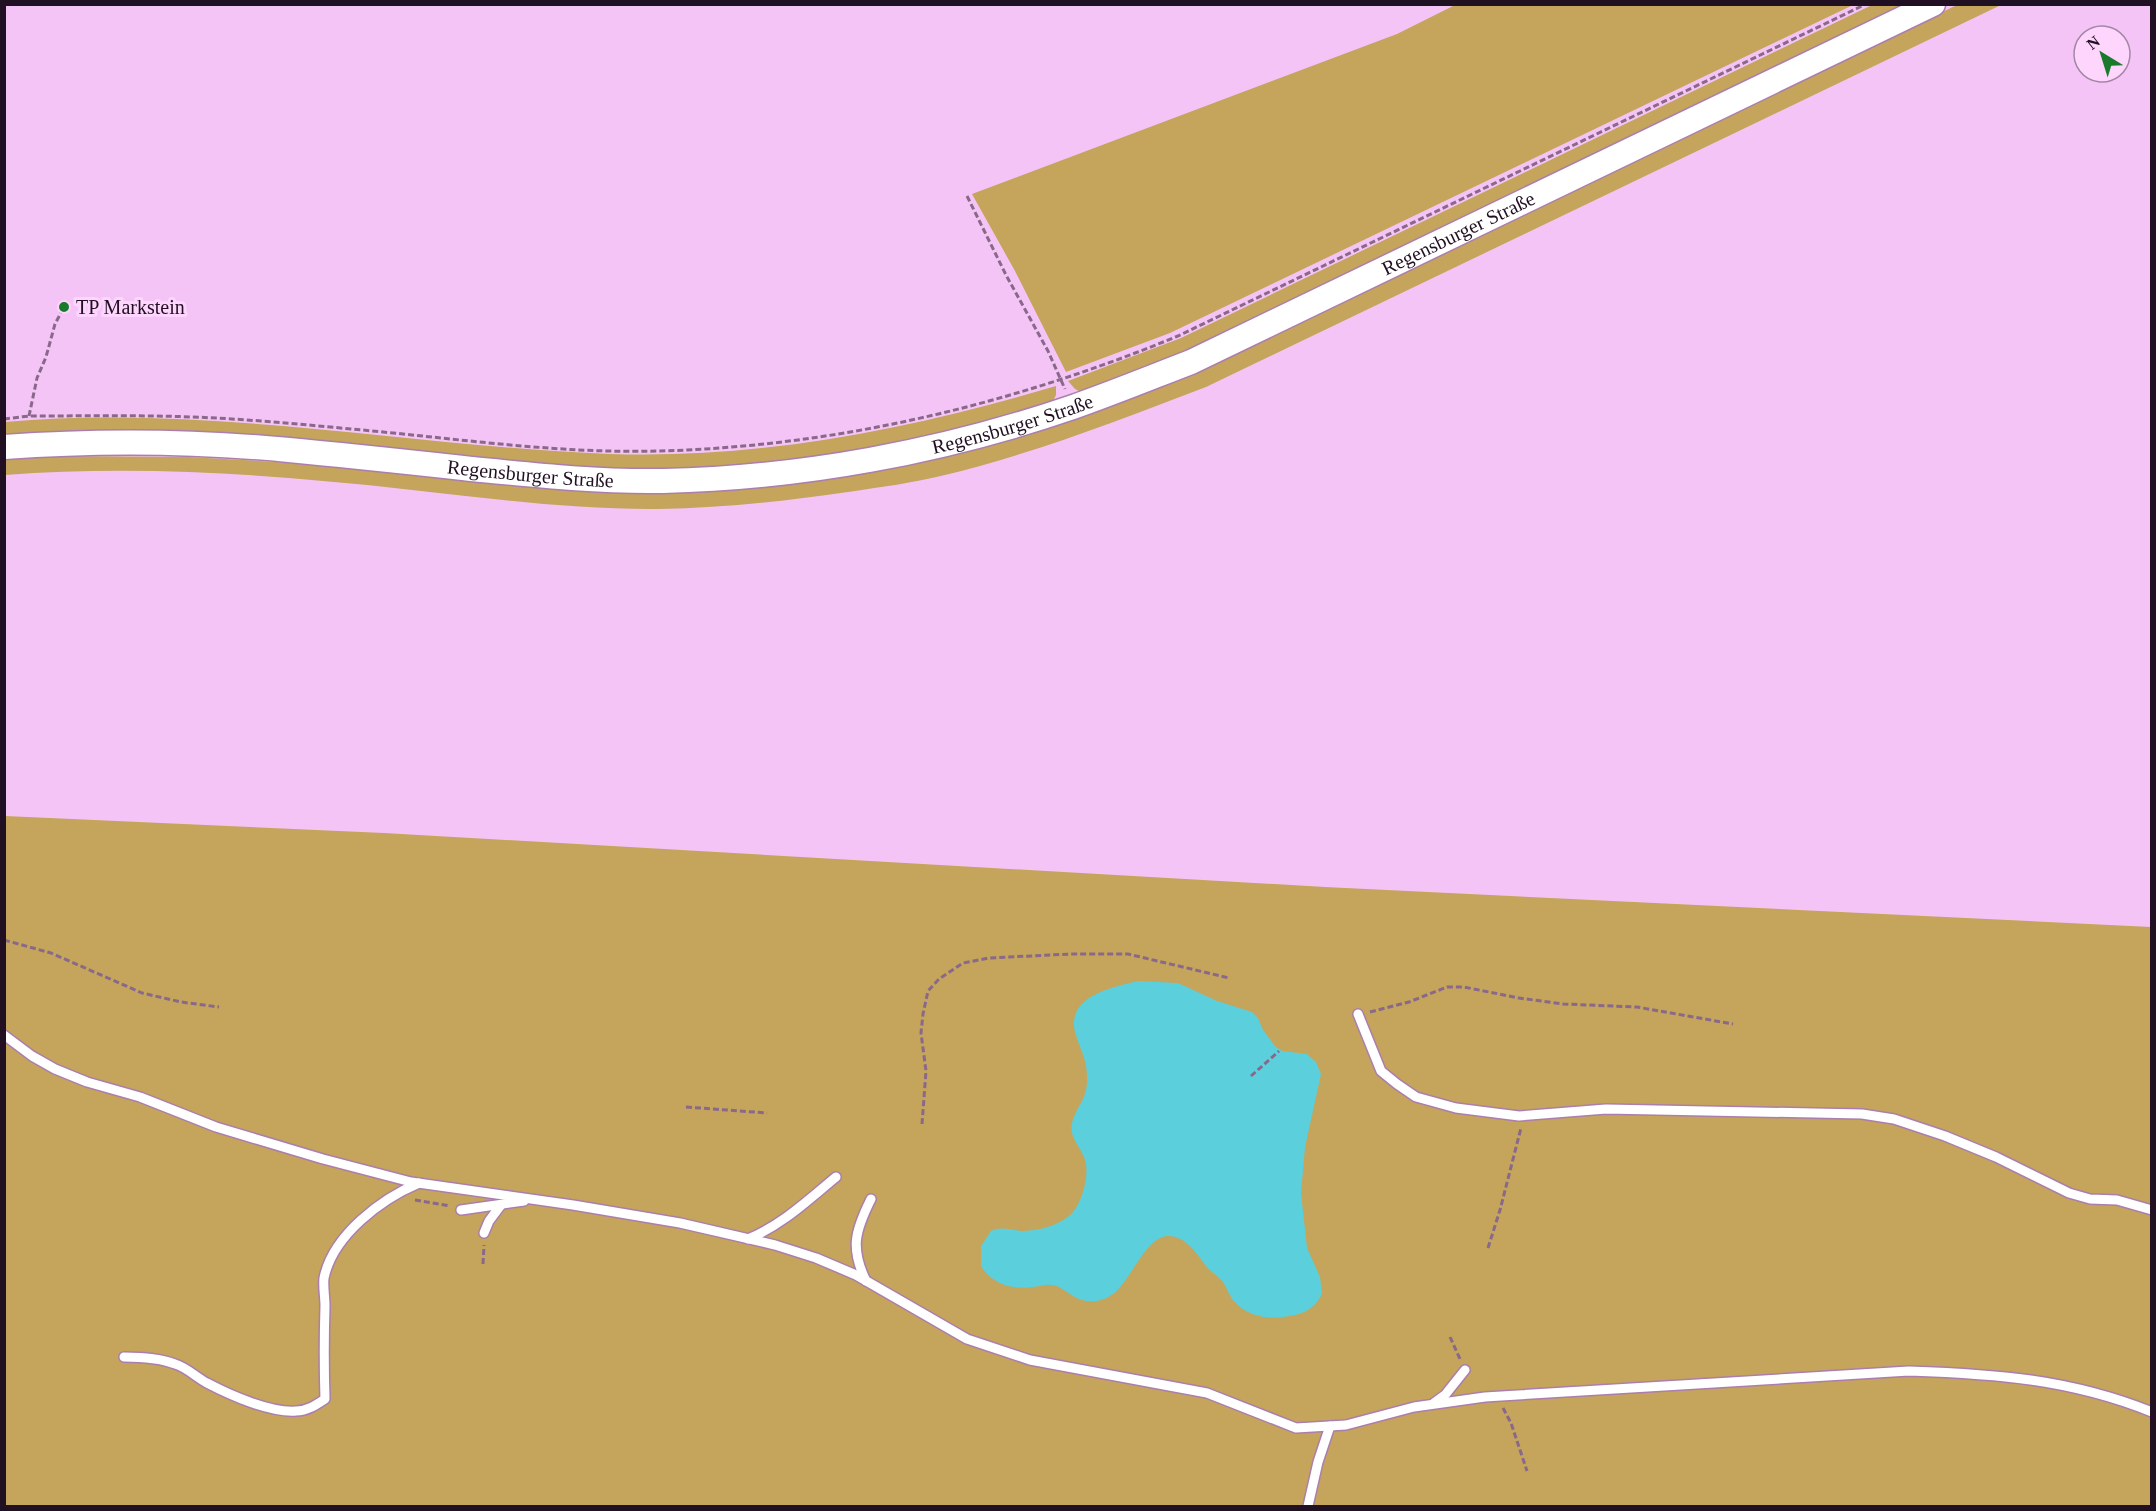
<svg xmlns="http://www.w3.org/2000/svg" width="2156" height="1511" font-family="'Times New Roman',serif">
  <rect width="100%" height="100%" fill="#f5c4f6"/>
  <g fill="#c5a45b">
    <path d="M1457,4l396,1 -683,328 -104,39 -51,-101 -43,-77 425,-160z"/>
    <path d="M1872,5h37l-723,348 -103,40 -8,-4 -7,-8 113,-43z"/>
    <path d="M1957,5h44l-795,382c-86,33 -171,66 -261,88 -32,8 -64,12 -97,17 -62,9 -125,16 -189,17 -112,1 -224,-19 -336,-28 -105,-10 -213,-14 -318,-6v-16l55,-3 128,1 88,5 274,25 334,-20 470,-172z"/>
    <path d="M1056,386v9l-4,8 -82,25 -91,19 -102,15 -58,6 -57,2h-53l-604,-32v-16c202,-18 403,24 605,32 151,5 302,-25 446,-68z"/>
    <path d="M5,816l379,17 941,54 826,40v579h-2146z"/>
  </g>
  <path fill="#5ccfdd" d="M1138,981l40,2 39,18 35,11 6,6 5,12 12,16 7,5 25,3 9,8 5,12 -16,73 -4,46 6,55 13,29 2,17c-7,14 -17,20 -33,22 -19,4 -41,1 -54,-14 -6,-6 -8,-14 -12,-20 -5,-6 -12,-10 -17,-16 -9,-12 -20,-30 -38,-30 -22,0 -38,46 -55,58 -15,11 -32,9 -46,-2 -5,-3 -9,-7 -16,-7 -6,-1 -12,2 -18,2 -21,3 -41,-3 -52,-21v-20l10,-15c10,-5 20,-1 31,0 15,0 35,-5 47,-15 13,-10 22,-44 15,-59 -5,-12 -15,-20 -12,-34 5,-19 16,-23 15,-47 0,-17 -8,-29 -12,-44 -9,-36 38,-45 63,-51z"/>
  <g fill="none" stroke-linecap="round" stroke-linejoin="round">
    <defs>
      <g id="service">
        <path d="M1358,1014l23,57 16,13 19,13 40,11 63,8 87,-7 256,5 32,5 51,17 51,21 73,36 21,6 27,1 35,10"/>
        <path d="M4,1035l28,21 23,13 32,13 53,15 76,30 107,32 88,23 162,23 107,18 95,22 41,13 40,17 111,64 63,21 177,33 89,35 50,-3 68,-18 71,-10 424,-26c87,3 161,8 243,41"/>
        <path d="M461,1210l63,-9"/>
        <path d="M484,1233l5,-12 12,-16"/>
        <path d="M748,1239c34,-14 60,-39 88,-62"/>
        <path d="M866,1281c-16,-33 -11,-50 5,-82"/>
        <path d="M124,1357c17,0 35,1 51,7 11,3 21,13 32,19 23,12 63,30 89,28 11,0 20,-6 29,-12 -1,-31 -1,-62 0,-93 0,-9 -2,-19 -1,-28 9,-43 57,-79 95,-95"/>
        <path d="M1434,1403l11,-8 20,-25"/>
        <path d="M1308,1506l10,-44 12,-36"/>
      </g>
      <g id="tertiary">
        <path id="s1" d="M4,447c95,-7 191,-6 285,3 64,6 128,13 193,20 60,6 120,12 181,11 138,-3 279,-29 410,-74 40,-14 79,-30 118,-45l742,-358"/>
      </g>
    </defs>
    <use href="#service" stroke="#ac7ead" stroke-width="12"/>
    <use href="#tertiary" stroke="#ac7ead" stroke-width="27"/>
    <g stroke="#89698a" stroke-width="3" stroke-dasharray="6 3" stroke-linecap="butt">
      <path d="M967,196l39,79 42,76 17,38"/>
      <path d="M29,416l8,-38 9,-21 9,-33 9,-17"/>
      <path d="M4,419l25,-3c54,0 109,-1 164,1 53,2 105,7 158,12 103,9 206,25 309,22 180,-5 353,-47 518,-115l688,-332"/>
      <path d="M4,940l47,13 91,40 39,9 38,5"/>
      <path d="M1370,1012l39,-10 38,-15h17l55,11 44,6 74,3 96,17"/>
      <path d="M1251,1076l28,-25"/>
      <path d="M686,1107l81,6"/>
      <path d="M922,1124l4,-53 -5,-38 2,-19 5,-23 11,-12 24,-16 26,-5 82,-4h57l101,24"/>
      <path d="M415,1200l35,6"/>
      <path d="M1488,1248l12,-38 21,-82"/>
      <path d="M483,1264l1,-19"/>
      <path d="M2151,1322h1"/>
      <path d="M1450,1337l10,22"/>
      <path d="M1503,1408l8,15 16,48"/>
    </g>
    <use href="#service" stroke="#fff" stroke-width="9"/>
    <use href="#tertiary" stroke="#fff" stroke-width="24"/>
  </g>
  <circle fill="#1a7a2b" stroke="#fdd5fd" stroke-width="2" cx="64" cy="307" r="6"/>
  <g text-anchor="middle" dominant-baseline="central" stroke-width="6" stroke-linejoin="round" paint-order="stroke">
    <g font-size="20" fill="#211022" stroke="#fdd5fd">
      <text stroke="none"><textPath href="#s1" startOffset="1502">Regensburger Straße</textPath></text>
      <text stroke="none"><textPath href="#s1" startOffset="1016">Regensburger Straße</textPath></text>
      <text stroke="none"><textPath href="#s1" startOffset="528">Regensburger Straße</textPath></text>
    </g>
    <g font-size="20" fill="#211022" stroke="#fdd5fd" text-anchor="start">
      <text x="76" y="307">TP Markstein</text>
    </g>
  </g>
  <rect width="2156" height="1511" fill="none" stroke="#211022" stroke-width="12"/>
  <g transform="translate(2102 54) rotate(322)"><circle r="28" fill="#fdd5fd" stroke="#a586a5" stroke-width="1.5"/>
  <path d="M0-4.5L10 22L0 15L-10 22Z" fill="#1a7a2b"/>
  <text y="-9" font-size="16" font-weight="bold" text-anchor="middle" fill="#211022">N</text>
  </g>
</svg>
